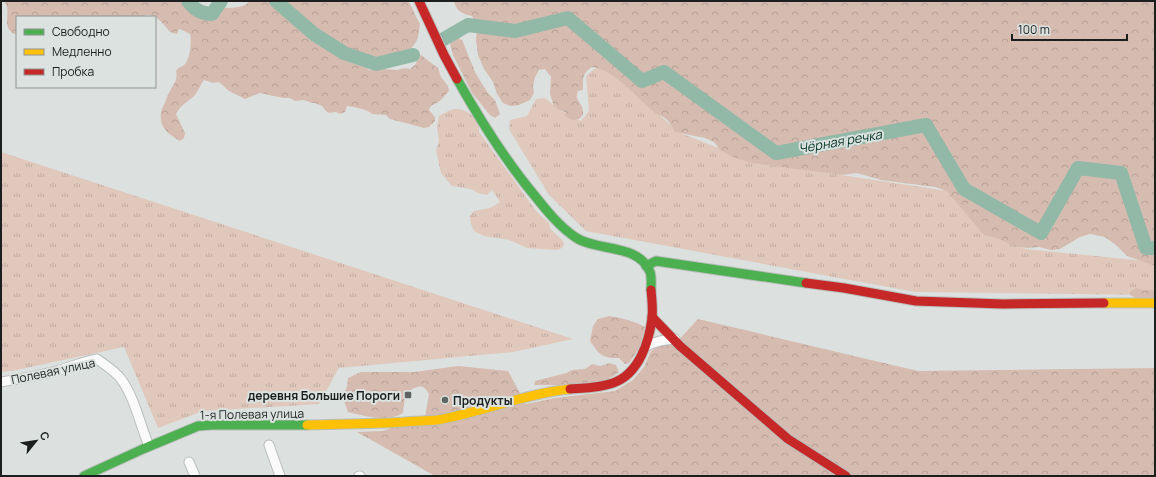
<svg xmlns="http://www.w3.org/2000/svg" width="1156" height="477" font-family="Manrope,sans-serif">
  <defs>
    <pattern id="grass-tufts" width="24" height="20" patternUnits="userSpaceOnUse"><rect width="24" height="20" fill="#e0c8bc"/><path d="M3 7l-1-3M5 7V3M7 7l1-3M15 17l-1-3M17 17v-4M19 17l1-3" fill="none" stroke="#c0aba1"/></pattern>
    <pattern id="forest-crowns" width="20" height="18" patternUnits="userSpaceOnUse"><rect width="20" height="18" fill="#d6bcb0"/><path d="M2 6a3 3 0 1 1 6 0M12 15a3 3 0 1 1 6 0" fill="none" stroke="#b7a197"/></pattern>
  </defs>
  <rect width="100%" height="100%" fill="#dce1df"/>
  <g fill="url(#grass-tufts)">
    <path d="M599,65l30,21 49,46 76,30 194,29 34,40 44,18 129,13v33l-240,-3 -329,-61 -37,-36 -40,-66 1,-9 17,-4 9,-17 9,-1 16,13 20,10 8,-10 -3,-35z"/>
    <path d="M454,109c3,0 8,0 11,2 8,3 15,13 14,21l58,80 12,11 1,5 13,13 1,4 -2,3 -5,2 -30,-2 -18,-8 -25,-4 -10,-5 -3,-7 -1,-8 4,-5 16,-3 10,-6 -8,-12 -5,5 -9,-2 -7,-4 -19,-3 -11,-13 -5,-23 3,-9 -2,-13 2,-12 9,-5z"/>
    <path d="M1,152l572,187 -60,13 -174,16 -20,36 -116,7 -45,17 -34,-81 -112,24 -11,1z"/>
  </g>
  <g fill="url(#forest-crowns)">
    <path d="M4,1h179l13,12 9,5c2,-2 5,-5 7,-7 10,-6 25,0 36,-8v-2h160c5,7 7,15 12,23 -1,5 -1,11 -3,16 -5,9 -16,20 -26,23 -8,1 -20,-2 -28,-5l1,6 5,6 14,-1 14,1 8,-2 5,1 6,-5 1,-5 4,-4 17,13 3,9 7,9 1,5 -9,10 -9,5 -2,4 6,7v4l-6,6 -5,1 -34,-9 -4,-4 -14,-1c-5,-5 -18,-7 -25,-8l-2,6 -5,2 -4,-2 -7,1 -4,-3 -3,-4 -7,-3h-3l-8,-3 -9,1 -5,-3h-7l-23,-5 -15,6 -16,-8 -10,-9 -6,1 -9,-3c-4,5 -6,12 -10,16 -7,7 -13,8 -18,18l9,19 -1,5 -4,3c-14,-8 -23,-16 -18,-32 1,-3 3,-6 4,-9 1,-3 2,-6 4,-9 4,-8 8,-11 6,-20 2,-4 7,-4 10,-8 4,-6 6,-23 4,-29l-10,-5 -2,1 -1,4 -7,-2c-7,-8 -16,-22 -28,-15h-125v16l-3,1c-14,-8 -1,-23 -10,-33z"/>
    <path d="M454,1h701v265l-28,-10 -11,-11 -11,-8 -15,-3 -10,3 -20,12 -9,1 -12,-3 -12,1 -13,-2 -17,-8 -13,-3 -7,-8 -30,-36 -12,-4 -54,-7 -24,-7 -15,2 -90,-12 -19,-6 -13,-7 -6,-8 -9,-4 -30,-6c-3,-4 -5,-10 -9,-13 -3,-4 -10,-4 -13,-8 -17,-14 -38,-41 -61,-44 -10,7 -9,11 -9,23l-5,1c-3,9 1,9 4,16 1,2 1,6 1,8l-4,4 -7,1 -7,-4v-4l-6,-2 -6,-6 -3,-10 1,-17 -6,-8 -6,1 -4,7 -2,9 1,7 -4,7 -11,5 -8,1 -8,-3 -6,-9 -4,-12 -9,-13 -6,-14 -2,-15 1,-14 -5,-10c-10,-2 -16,-5 -18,-15z"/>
    <path d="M453,37l5,1 4,2 14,34 12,19 7,7 5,14 -5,4 -5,-3 -18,-22 -19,-38 -3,-11z"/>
    <path d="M1136,288l8,2h11v8h-19l-6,-3v-3z"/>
    <path d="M609,316c12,2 26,5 36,11l-5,20 -11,16 -4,1 -6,-6c-17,1 -20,-4 -29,-17l3,-15 5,-7z"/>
    <path d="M698,319l220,52 237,-3v108h-720l-78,-44 25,-1 21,-6 21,-2 5,-29c-3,-5 -6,-9 -12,-7 -14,5 -12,14 -14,26 -16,10 -38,3 -55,-1l-6,-16 5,-9 1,-9 13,-6h53l44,-6 50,5 18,33 29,-6 60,-7 18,-11 11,-13 7,-16 6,-4 9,-2h8z"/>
    <path d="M609,363l7,2 3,7c-20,17 -60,13 -85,13l1,-4 31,-8 6,-3 13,-1 7,-5 9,2z"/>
  </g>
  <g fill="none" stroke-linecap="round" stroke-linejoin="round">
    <g stroke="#92b9a8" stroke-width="14">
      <path d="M188,1c7,9 12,12 24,13l9,-13"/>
      <path d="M276,1l38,33 30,19 32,11 37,-9"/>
      <path d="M442,40l26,-15 47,6 53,-13 74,63 22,-9 112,81 150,-28 38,64 77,44 37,-65 43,5 25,75h9"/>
    </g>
    <defs>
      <g id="street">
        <path d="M645,347c10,-6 19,-7 30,-8"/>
        <path d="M1,382c18,-3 37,-6 55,-11 14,-4 27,-9 41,-12 8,6 18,12 24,20 14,19 19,46 28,67"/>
        <path d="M269,445l11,31"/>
        <path d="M189,462l6,14"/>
        <path d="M359,476h1"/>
      </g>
      <g id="fast">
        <path d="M457,79c23,41 48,81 78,117 12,15 24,30 40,41 21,15 64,6 75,35 2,5 1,12 1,18"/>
        <path d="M646,266l10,-5 150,22"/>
        <path d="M84,476l59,-27 55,-23 14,-1h95"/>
      </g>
      <g id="slow">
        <path d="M1104,303h51"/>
        <path d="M307,425c32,-1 65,-1 97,-3 11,-1 22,-1 33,-2 45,-8 87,-26 133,-31"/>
      </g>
      <g id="jam">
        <path d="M419,1l25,54 13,24"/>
        <path d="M806,283l38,5 72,13 87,3 101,-1"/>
        <path d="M652,317l28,29 108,93 58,37"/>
        <path d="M570,389c14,-1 29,-1 43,-6 26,-9 36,-41 39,-65 1,-9 0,-19 -1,-28"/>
      </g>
    </defs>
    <use href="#street" stroke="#babebc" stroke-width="11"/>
    <use href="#fast" stroke="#babebc" stroke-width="11"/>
    <use href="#slow" stroke="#babebc" stroke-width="11"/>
    <use href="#jam" stroke="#babebc" stroke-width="11"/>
    <use href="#street" stroke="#fafafa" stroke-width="9"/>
    <use href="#fast" stroke="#4caf50" stroke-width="9"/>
    <use href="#slow" stroke="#ffc107" stroke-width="9"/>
    <use href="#jam" stroke="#c62828" stroke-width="9"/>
  </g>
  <g fill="#5f6362" stroke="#dbe2df" stroke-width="1.5">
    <rect x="404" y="391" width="8" height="8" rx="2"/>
    <circle cx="445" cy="400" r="4"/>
  </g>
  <g text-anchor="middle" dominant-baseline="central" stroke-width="4" stroke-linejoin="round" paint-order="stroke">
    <g font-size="12" fill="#1c1f1e" stroke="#dbe2df">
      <text transform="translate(53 371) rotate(-12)">Полевая улица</text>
      <text transform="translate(252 414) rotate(-1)">1-я Полевая улица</text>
    </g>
    <g font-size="12" font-weight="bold" fill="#1c1f1e" stroke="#dbe2df" text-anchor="end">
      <text x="400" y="395">деревня Большие Пороги</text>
      <text x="453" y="400" text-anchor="start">Продукты</text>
    </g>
    <g font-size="13" font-style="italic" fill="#043524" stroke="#dbe2df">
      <text transform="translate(840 141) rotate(-10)">Чёрная речка</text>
    </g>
  </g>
  <rect width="1156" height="477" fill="none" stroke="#1c1f1e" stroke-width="4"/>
  <rect x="16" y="16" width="140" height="72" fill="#dbe2df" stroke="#8f9492"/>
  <rect x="24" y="29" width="20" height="6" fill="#4caf50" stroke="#8f9492"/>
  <text x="52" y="36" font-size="12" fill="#1c1f1e">Свободно</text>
  <rect x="24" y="49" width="20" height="6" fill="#ffc107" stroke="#8f9492"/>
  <text x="52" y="56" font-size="12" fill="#1c1f1e">Медленно</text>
  <rect x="24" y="69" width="20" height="6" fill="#c62828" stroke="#8f9492"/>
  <text x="52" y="76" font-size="12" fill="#1c1f1e">Пробка</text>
  <g transform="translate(36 441) rotate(60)" stroke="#dbe2df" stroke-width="3" paint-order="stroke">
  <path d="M0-3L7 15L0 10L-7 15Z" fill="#1c1f1e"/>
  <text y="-6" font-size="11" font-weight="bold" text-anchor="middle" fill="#1c1f1e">С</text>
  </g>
  <path d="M1012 34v6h115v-6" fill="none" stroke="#1c1f1e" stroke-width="2"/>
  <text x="1018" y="34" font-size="12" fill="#1c1f1e" stroke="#dbe2df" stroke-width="3" paint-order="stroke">100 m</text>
</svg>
